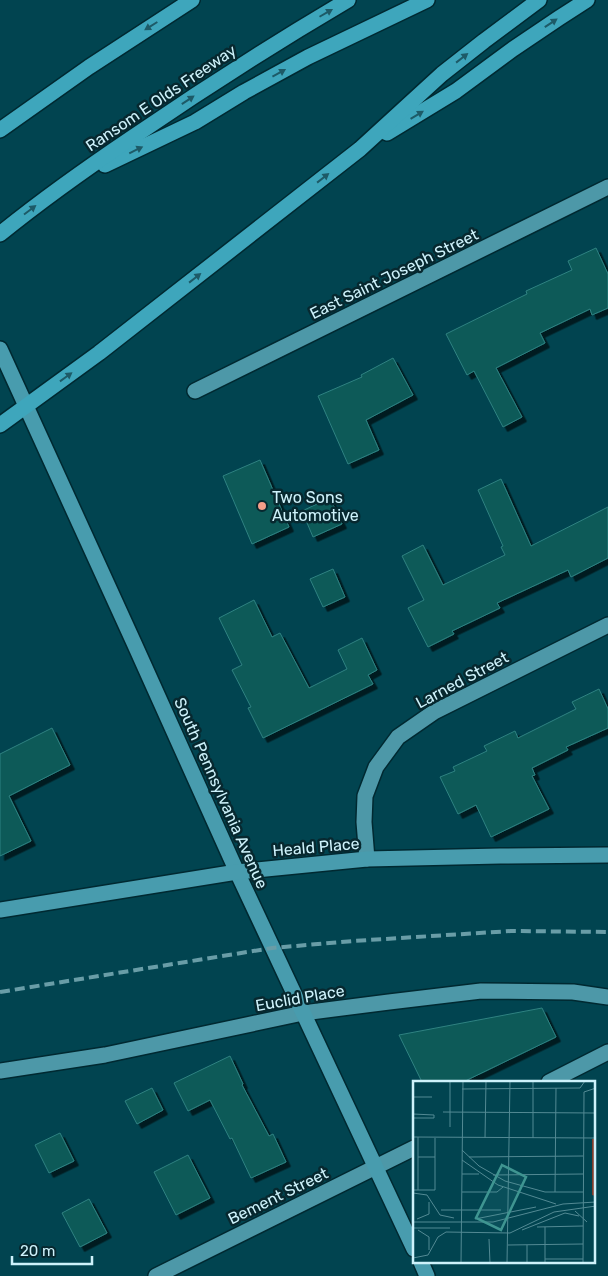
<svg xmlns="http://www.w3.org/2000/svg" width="608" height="1276" font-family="Rubik,sans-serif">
  <defs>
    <filter id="shadow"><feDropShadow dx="4.5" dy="4.5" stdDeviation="0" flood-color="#0009"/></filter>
  </defs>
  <rect width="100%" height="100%" fill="#014450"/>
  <g fill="#0a5a59" stroke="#308281" filter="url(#shadow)">
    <path d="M596,248l12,26v34l-16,7 -2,-6 -50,24 5,10 -49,25 26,49 -19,10 -29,-56 -7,4 -21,-41 81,-40 -1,-3 46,-21 -4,-9z"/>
    <path d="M393,358l20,37 -47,25 13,30 -31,14 -30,-68 44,-19 -1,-2z"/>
    <path d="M260,460l29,67 -37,17 -29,-68z"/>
    <path d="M501,479l30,67 77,-39v51l-37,19 -3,-7 -71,33 3,5 -48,23 2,3 -26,13 -20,-39 16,-8 -22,-44 21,-11 20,40 62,-30 -4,-8 2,-1 -25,-56z"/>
    <path d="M330,498l12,26 -29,13 -11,-26z"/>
    <path d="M333,569l12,28 -22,10 -13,-28z"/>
    <path d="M254,600l18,37 8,-4 29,55 38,-19 -9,-19 24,-12 15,32 -9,5 5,9 -110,54 -15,-30 3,-1 -19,-37 10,-5 -23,-47z"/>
    <path d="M599,689l9,20v19l-42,19 2,3 -36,18 3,7 -3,1 17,33 -58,28 -15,-32 -18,9 -18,-37 15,-6 -2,-4 34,-16 -3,-5 31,-15 3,7 58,-29 -4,-7z"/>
    <path d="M52,728l18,37 -61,31 22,45 -31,15v-102z"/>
    <path d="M542,1008l14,29 -93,45h-41l-23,-47z"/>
    <path d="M230,1056l13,28 -1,1 27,51 4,-2 13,28 -35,16 -19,-40 -2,1 -20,-39 -22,11 -14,-28z"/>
    <path d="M152,1088l11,22 -26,14 -12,-23z"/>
    <path d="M60,1133l14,28 -25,12 -14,-28z"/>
    <path d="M188,1155l22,43 -34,17 -22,-43z"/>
    <path d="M89,1199l18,34 -27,14 -18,-34z"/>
  </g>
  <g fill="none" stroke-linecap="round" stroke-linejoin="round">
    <defs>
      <g id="street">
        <path d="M195,391l413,-204"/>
        <path d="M367,859l-3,-37 1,-26 11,-29 22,-30 36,-25 174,-87"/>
        <path d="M0,1071l105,-16 198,-42 86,-11 92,-11 92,1 35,5"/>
        <path d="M549,1082l59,-30"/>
        <path d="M156,1276l258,-128"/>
      </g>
      <g id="secondary">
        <path d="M0,349l134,294 103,229 177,377"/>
        <path d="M0,910l237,-38 130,-13 133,-3 108,-1"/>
        <path d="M421,1262l6,14"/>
      </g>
      <g id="highway">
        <path d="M0,130l89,-63 103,-67"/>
        <path d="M387,133l69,-42 57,-42 46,-31 28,-18"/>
        <path d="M105,165l90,-43 49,-30 64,-35 119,-57"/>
        <path d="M0,234c43,-35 87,-66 133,-97 70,-48 142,-94 215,-137"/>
        <path d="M0,425l99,-72 261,-204 82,-75 42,-33 55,-41"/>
      </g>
    </defs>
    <use href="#street" stroke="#002931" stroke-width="18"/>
    <use href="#secondary" stroke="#002931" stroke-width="18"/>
    <use href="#highway" stroke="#002931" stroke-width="18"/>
    <use href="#street" stroke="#4d98a8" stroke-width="15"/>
    <use href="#secondary" stroke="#489cae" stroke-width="15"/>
    <use href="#highway" stroke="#3ea6bc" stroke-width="15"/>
    <path stroke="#699da7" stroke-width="4" stroke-dasharray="10 5" stroke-linecap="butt" d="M0,992l272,-44 81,-7 158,-10 97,1"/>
  </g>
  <defs><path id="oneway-solid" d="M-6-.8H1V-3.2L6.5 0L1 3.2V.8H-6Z" transform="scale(1.25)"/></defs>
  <g fill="#1d5a67">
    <use href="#oneway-solid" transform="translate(326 13) rotate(-30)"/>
    <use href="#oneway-solid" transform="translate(551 23) rotate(-34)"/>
    <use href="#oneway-solid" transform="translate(151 26) rotate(148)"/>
    <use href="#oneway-solid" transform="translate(462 58) rotate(-38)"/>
    <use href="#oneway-solid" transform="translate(279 73) rotate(-29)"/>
    <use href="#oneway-solid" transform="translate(188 100) rotate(-34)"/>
    <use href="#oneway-solid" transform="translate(417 115) rotate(-31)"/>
    <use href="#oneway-solid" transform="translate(136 150) rotate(-26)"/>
    <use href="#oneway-solid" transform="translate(323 178) rotate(-38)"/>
    <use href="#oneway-solid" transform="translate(30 210) rotate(-37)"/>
    <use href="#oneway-solid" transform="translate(195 278) rotate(-38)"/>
    <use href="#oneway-solid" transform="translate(66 377) rotate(-36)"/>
  </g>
  <circle fill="#f49e89" stroke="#07282f" stroke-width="2" cx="262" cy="506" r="5"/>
  <g text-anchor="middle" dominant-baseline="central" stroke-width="5" stroke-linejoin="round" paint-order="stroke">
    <g font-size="16" fill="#cef2fb" stroke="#07282f">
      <text transform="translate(161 98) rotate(-34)">Ransom E Olds Freeway</text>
      <text transform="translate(394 274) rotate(-26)">East Saint Joseph Street</text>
      <text transform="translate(462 680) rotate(-28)">Larned Street</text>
      <text transform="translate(221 793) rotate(66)">South Pennsylvania Avenue</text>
      <text transform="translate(316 847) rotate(-5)">Heald Place</text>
      <text transform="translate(300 998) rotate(-10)">Euclid Place</text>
      <text transform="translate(278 1196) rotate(-26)">Bement Street</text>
    </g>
    <g font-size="16" fill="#cef2fb" stroke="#07282f" text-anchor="start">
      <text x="272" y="497">Two Sons<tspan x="272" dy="18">Automotive</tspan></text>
    </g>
  </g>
  <g transform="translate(413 1081)">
    <rect width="182" height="182" fill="#014450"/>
    <path d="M179,58h3v57l-3,-1z" fill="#803b2b"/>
    <path fill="none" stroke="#538a94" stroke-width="1" d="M49,8l118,-1 5,-7M0,16h19M30,31l153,1M0,33l21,1v3h-21M37,46v-46M0,56l183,1M72,57l1,-57M120,57v-57M49,69l17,16 26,15 40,11h38M5,76h17M56,76l114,-1M49,79l36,25 58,19M49,93h17M80,94l90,-1M0,109h22v-52M5,109v-53M49,111h35l6,-5M142,111l1,-104M0,112l14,2 13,20 14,3M28,129h60M162,130l12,11M4,138l12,-5v-12M62,138l61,-12M0,141h80l70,-18 33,-2M124,146l46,-1M132,146v36M0,147h37M5,149l11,7v13M109,149l43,-17 14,3M76,158l1,24M95,164l75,-1M114,164v18M0,177l15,-3 10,-18 8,-5 64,1 44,-21 42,-6M132,178h38M48,182l2,-182M94,182l3,-182M170,182l1,-171 12,-4"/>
    <path fill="#3f9591" fill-opacity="0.15" stroke="#3f9591" stroke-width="2.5" d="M89,84l24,12 -25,53 -25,-12z"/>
    <rect width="182" height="182" fill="none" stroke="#cef2fb" stroke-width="2.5"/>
  </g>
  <path d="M12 1256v8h80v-8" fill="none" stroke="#cef2fb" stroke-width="2.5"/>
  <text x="20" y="1256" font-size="15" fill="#cef2fb" stroke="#07282f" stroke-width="4" paint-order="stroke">20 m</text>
</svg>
